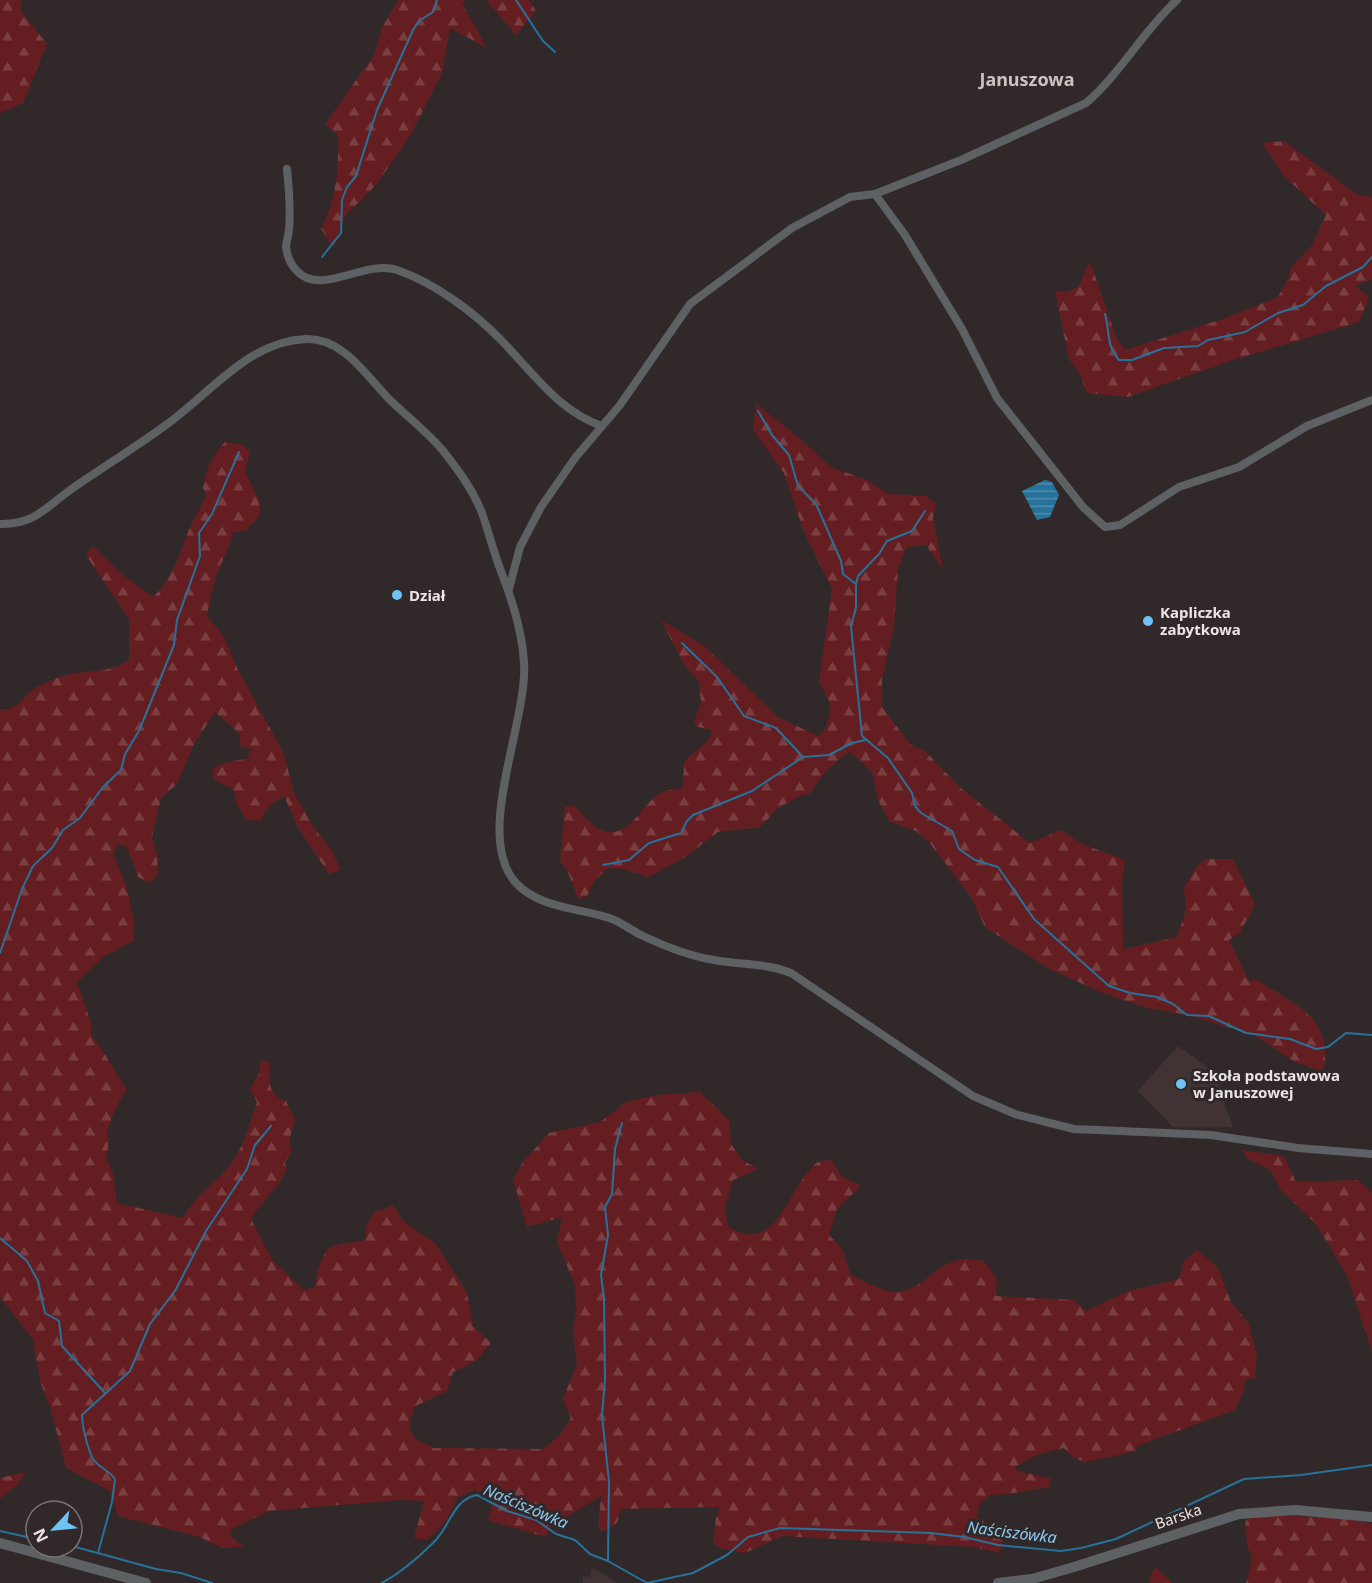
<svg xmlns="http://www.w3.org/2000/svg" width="1372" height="1583" font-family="'Noto Sans',sans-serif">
  <defs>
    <pattern id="forest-firs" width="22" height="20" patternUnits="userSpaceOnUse" patternTransform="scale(1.5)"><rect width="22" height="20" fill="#641d21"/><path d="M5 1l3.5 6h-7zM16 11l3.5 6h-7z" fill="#7a3e41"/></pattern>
    <pattern id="water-rules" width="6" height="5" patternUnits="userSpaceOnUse" patternTransform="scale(1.5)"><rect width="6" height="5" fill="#27729b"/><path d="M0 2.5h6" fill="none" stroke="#518dad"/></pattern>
  </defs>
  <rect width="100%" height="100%" fill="#312929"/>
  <g fill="#413333">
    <path d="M1178,1046l35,25 20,56h-60l-35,-36z"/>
    <path d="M592,1567l26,16h-35v-7l7,1z"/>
  </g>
  <g fill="url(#forest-firs)">
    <path d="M0,0h22l-2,10 27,34 -24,59 -23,10z"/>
    <path d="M398,0h68l-4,3 25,45 -37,-20 -8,45 -33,65 -34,48 -30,30 -12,31 -12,-18c15,-30 18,-60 17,-94l-13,-11 49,-69 8,-27z"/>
    <path d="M486,0h43l7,11 -20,24z"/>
    <path d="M1284,141l72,53 16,3v82l-17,7 14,11 -10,25 -129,39 -102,36 -41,-4 -6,-16 -12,-18 -14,-68 12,1 11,-5 12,-26 26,76 9,13 98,-31 55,-22 11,-20 2,-10 21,-22 14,-30 -42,-39 -22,-33z"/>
    <path d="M756,404l40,31 35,32 36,13 21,14 38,2 10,8 -3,15 10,51 -17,-25 -19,2 -9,21 -4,58 -12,53v28l28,37 16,8 36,37 68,54 31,-13 21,14 43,16 -3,21 1,68 54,-12 9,-27 -2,-22 11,-19 10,-10h28l22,46 -15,27 -11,8 20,41 8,-1c39,25 78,39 66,92l-28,-10 -41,-27 -67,-20 -40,-7 -44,-15 -54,-24 -64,-42 -14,-30 -42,-55 -13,-11 -27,-10 -11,-21 -6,-28 -22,-20c-13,6 -34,29 -40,42l-13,3 -19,11 -18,19 -42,5 -34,26 -36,19 -24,-8 -16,-1 -14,13 -7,15 -9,3 -10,-27 -8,-11 5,-55h10c7,7 16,19 24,23 28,13 40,-20 57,-33 8,-6 17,-7 27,-8l1,-26 25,-23 3,-8 -16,-5 -2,-4 7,-20 -2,-20 -14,-16 -24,-46 42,25 75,72 40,19 8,-9 3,-11 1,-13 -11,-22 13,-92 -28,-57 -20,-59 -31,-43z"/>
    <path d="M225,442l15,2 10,7 -5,21 14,28 1,16 -14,14 -14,3c-2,14 -8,23 -13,36 -6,15 -9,31 -12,47l17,21 13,31 47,86 10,39 18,32 19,25 10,20 -12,4 -32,-48 -13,-30 -15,10 -9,15 -14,-2 -9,-14 -4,-16 -19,-9 -2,-12 19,-7 16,-2 4,-11h-10l-2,-15 -24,-21 -21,32 -17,40 -16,14 -9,39 5,17 1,20 -8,9 -12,-6 -11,-30 -9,-3 -5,10 13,31 8,37v18l-32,18 -25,24 14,41v12c15,17 22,36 36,54l-10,16 -10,26 2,12 -3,14 7,16 4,30 66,15c15,-27 37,-37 51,-59 12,-17 16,-38 23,-57l-7,-13 9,-15 2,-14 8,2c1,17 -2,35 17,39l9,19 -6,21 3,9 -7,13 2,5c-7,20 -25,32 -36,51l21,41 31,30 12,-3 3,-18 9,-20 13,-5 26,-4v-12l8,-17 9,-1 10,-5 10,16 33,23 31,49 6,33 18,17 -15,18 -23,11 -6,19 -33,16 -5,20 5,11 20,10 109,1 17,-14 11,-17 -8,-19 14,-35 -4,-32 3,-21 -1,-26 -18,-43 5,-25 -35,10 -14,-48 10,-17 26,-29 51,-11 26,-20 30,-7 44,-3 29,28 2,24 11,16 16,9 -25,11 -8,28 3,19c47,27 56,-27 80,-55 3,-3 6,-8 10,-10 4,-2 10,-1 14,-2l8,15 21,11 -24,23 -8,26 13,14 9,26c12,5 31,17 44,17 35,0 41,-43 89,-31l13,18 -1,17 78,4 12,11 42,-20 51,-12 4,-17 14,-12 21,18 13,34 18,22 8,30 -2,25 -6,-1 -5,5 1,5 -10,22 -98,36 -1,5 -51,11 -12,-5 -9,-9c-18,3 -36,9 -50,20l6,4 31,6 -2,9 -42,7 -17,1 -10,9 -4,13 30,18 -7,18 -25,-6 -192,-11 -37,17 -25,-5 -7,-5 3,-25 4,-11 -99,2 -4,14 -15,9 -4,-5 3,-31 -33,20 -14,5 -9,16 -57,-17 7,-24 -21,-6 -17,8 -11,23 -19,19 -13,-2 10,-37 -25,-1 -130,11 -39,19 1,7 13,10 -22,1 -22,-11 -82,-21 -8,-25 -44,-23 -15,-58 -11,-29 -7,-41 -33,-43v-588c18,1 19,-9 31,-18 7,-6 18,-9 26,-13 24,-10 49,-2 72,-18v-41l-43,-64 7,-9 30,29 30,22c20,-18 26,-43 36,-67 5,-12 12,-23 18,-35l-4,-7c4,-20 8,-31 22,-46z"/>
    <path d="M1242,1150l42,6 12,26 62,-2 14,13v159l-25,-76 -18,-31 -15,-23 -33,-32 -11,-20 -22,-11z"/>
    <path d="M26,1472l-8,12 -18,15v-21z"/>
    <path d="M1276,1515l74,4 22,5v59h-126l6,-23 -1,-8 -3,-3 -3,-26 2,-4z"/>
    <path d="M1155,1567l17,16h-22v-7z"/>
  </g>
  <path fill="url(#water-rules)" d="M1045,480l7,2 7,13 -9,22 -13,3 -15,-29z"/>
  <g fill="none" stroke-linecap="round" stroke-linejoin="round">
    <g stroke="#27729b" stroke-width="2">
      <path d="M516,0l27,41 12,11"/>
      <path d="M322,257l19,-24 1,-33 5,-13 9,-11 21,-66 36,-80 6,-9 14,-9 4,-12"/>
      <path d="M1105,314c5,18 1,31 14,46h13l32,-12 34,-2 10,-6 37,-8 33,-19 25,-8 23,-19 37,-19 9,-10"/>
      <path d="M758,411l14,24 17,20 9,31 18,18 25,57 2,13 13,10v24l-5,18 11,110 26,22 24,35 3,13 6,7 31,18 7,18 16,11 23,7 36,52 75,67 21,7 27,4 16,7 14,11 22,1 37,17 44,6 26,10 12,-2 18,-14 26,2"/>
      <path d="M856,584l2,-8 21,-22 8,-13 25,-10 13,-20"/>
      <path d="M682,643l35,34 27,39 32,12 27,29"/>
      <path d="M603,865l26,-5 20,-17 32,-10 6,-12 6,-6 59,-24 51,-34 26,-2 23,-12 13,-3"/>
      <path d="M0,953l22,-64 11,-23 19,-18 11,-18 17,-12 23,-31 18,-17 4,-16 14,-23 35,-86 3,-25 23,-64 -1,-23 13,-19 27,-62"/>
      <path d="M0,1238l27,23 11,20 7,32 14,8 3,25 43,47"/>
      <path d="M0,1531l36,8"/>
      <path d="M72,1546l84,23 25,4 31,10"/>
      <path d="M98,1553l14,-51 3,-23c-5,-8 -17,-12 -22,-20 -5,-9 -11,-33 -11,-44l48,-44 20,-47 25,-33 31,-60 41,-62 8,-24 16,-19"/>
      <path d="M608,1561l1,-79 -7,-67 3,-35 -1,-82 -3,-23 7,-40 -3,-28 7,-13 3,-45 7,-26"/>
      <path d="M382,1583c20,-11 36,-25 52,-41 16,-15 19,-43 43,-47l30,16 29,9 20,14 19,6 15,14 18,7 39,22"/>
      <path d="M647,1583l46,-10 34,-18 21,-18 32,-9 151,5 33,4 34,8 63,6 20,-3 35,-9 128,-60 57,-4 71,-10"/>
    </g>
    <g stroke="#5e6163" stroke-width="8">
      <path d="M287,169c2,20 4,40 2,60 0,6 -3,12 -3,18 1,8 5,18 11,24 24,26 68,-12 100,-1 38,13 78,43 105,71 31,32 58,71 100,85"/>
      <path d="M875,194l30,41 57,94 35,69 86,109 22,20 15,-2 59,-38 60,-20 68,-41 65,-26"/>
      <path d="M0,524c35,1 47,-18 73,-36 32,-22 66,-43 97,-66 42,-31 80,-81 136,-83 37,-1 59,35 82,59 18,18 40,34 56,54 15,19 29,38 38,61 7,20 12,41 20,61 11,28 20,58 22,88 4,61 -51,174 -8,221 24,26 65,25 96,36 10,4 19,11 29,16 23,11 47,21 73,25 27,5 52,3 77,13l182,123 42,18 59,15 137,6 87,13 74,6"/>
      <path d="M509,589l11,-42 21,-40 34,-49 45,-53 70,-101 102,-76 58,-31 25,-3 86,-34 125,-57c35,-30 57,-72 91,-103"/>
    </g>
    <g stroke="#5e6163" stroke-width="10">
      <path d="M0,1543l146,40"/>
      <path d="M998,1583l34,-4 42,-12 165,-53 56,-4 77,7"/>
    </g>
  </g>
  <g fill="#6fc2f4" stroke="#312929" stroke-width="2">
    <circle cx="397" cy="595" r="6"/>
    <circle cx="1148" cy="621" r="6"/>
    <circle cx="1181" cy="1084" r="6"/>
  </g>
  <g text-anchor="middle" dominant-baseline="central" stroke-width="6" stroke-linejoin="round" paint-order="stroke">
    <g font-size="15" font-weight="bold" fill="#eae5e4" stroke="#312929" text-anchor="start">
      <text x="409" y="595">Dział</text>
      <text x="1160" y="612">Kapliczka<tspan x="1160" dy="17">zabytkowa</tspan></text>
      <text x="1193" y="1075">Szkoła podstawowa<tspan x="1193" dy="17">w Januszowej</tspan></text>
    </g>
    <g font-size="15" fill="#eae5e4" stroke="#312929">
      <text transform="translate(1178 1516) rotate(-19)">Barska</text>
    </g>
    <g font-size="16" font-style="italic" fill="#88cbf5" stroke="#312929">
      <text transform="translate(526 1506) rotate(23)">Naściszówka</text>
      <text transform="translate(1012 1532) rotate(7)">Naściszówka</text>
    </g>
    <g font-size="18" font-weight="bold" fill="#cdc2c2" stroke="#312929">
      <text x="1027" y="79">Januszowa</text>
    </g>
  </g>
  <g transform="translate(54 1529) rotate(244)"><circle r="28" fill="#312929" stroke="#7b7474" stroke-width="1.5"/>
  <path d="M0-4.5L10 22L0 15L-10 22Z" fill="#6fc2f4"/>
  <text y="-9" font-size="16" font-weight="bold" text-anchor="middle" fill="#eae5e4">N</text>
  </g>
</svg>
